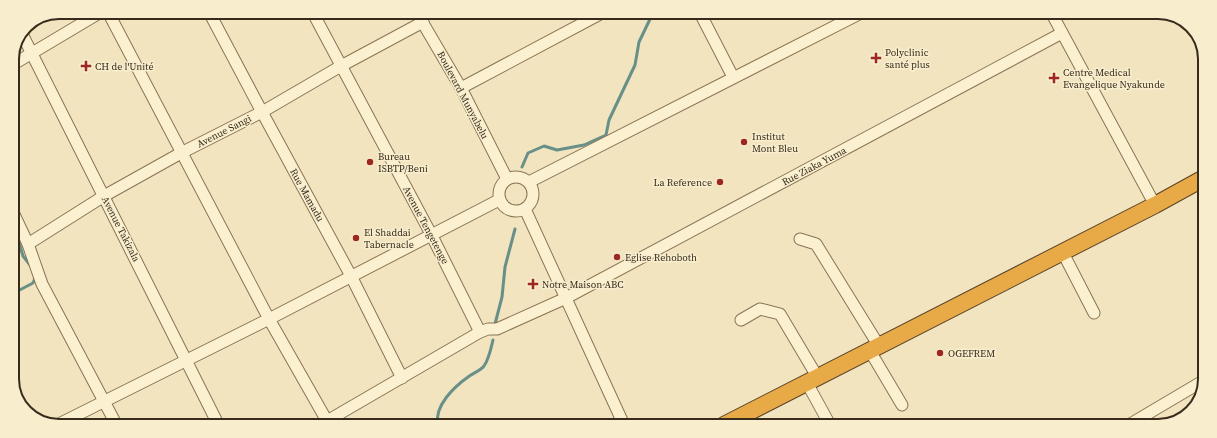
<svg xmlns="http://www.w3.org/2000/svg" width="1217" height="438" font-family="'Source Serif 4',serif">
  <rect width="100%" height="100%" fill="#f1e4be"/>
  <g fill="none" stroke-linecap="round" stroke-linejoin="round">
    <g stroke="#689089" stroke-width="3">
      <path d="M522,167l6,-14 16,-7 13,4 27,-5 22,-10 3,-15 26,-55 4,-23 14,-29"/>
      <path d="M14,226l9,30 7,9"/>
      <path d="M12,294l21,-11 3,-7"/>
      <path d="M495,324l7,-27 3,-30 10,-38"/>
      <path d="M438,424c-4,-18 16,-37 30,-47 5,-4 12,-6 16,-11 5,-7 7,-18 9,-26"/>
    </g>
    <defs>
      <g id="minor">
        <path d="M108,12l161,307 58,102 153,-89 8,-3h9l69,-31 496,-265"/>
        <path d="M209,12l53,100 89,164 51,102"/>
        <path d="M313,13l118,221 49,98"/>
        <path d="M417,13l44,75 46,91"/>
        <path d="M700,13l33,64"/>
        <path d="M1052,14l103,191"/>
        <path d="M22,34l196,390"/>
        <path d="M12,65l89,-53"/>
        <path d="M461,88l141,-75"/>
        <circle cx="516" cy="194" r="17"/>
        <path d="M529,182l330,-168"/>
        <path d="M525,209l99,216"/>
        <path d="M12,210l16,34 14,40 74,140"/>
        <path d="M800,239l16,5 63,102"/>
        <path d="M28,244l76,-48 77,-43 81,-41 79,-46 82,-44"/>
        <path d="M12,249l2,-2"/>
        <path d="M1062,251l32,62"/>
        <path d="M741,320l19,-11 20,5 38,64"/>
        <path d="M870,351l32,54"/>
        <path d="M807,383l23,42"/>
        <path d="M59,424l210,-105 230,-119"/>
        <path d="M1127,426l76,-45"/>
      </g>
      <path id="highway" d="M724,425l431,-220 49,-27"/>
    </defs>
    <use href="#minor" stroke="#8a7455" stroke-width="13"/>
    <use href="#highway" stroke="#57422a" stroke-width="18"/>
    <use href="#minor" stroke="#fbf1d1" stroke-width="11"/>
    <use href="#highway" stroke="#e8aa47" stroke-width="16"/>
  </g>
  <g fill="#9d2721" stroke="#f8eece" stroke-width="1.5">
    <path d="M874 52h4v4h4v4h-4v4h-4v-4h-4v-4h4z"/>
    <path d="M84 60h4v4h4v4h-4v4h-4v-4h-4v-4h4z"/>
    <path d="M1052 72h4v4h4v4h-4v4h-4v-4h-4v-4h4z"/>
    <circle cx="744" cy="142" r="4"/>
    <circle cx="370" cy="162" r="4"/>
    <circle cx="720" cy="182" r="4"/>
    <circle cx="356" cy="238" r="4"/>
    <circle cx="617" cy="257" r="4"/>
    <path d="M531 278h4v4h4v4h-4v4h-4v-4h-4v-4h4z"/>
    <circle cx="940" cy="353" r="4"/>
  </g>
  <g text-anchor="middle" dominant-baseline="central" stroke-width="3" stroke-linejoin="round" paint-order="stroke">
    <g font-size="10" fill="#382b1b" stroke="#f8eece" text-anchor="start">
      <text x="885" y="52">Polyclinic<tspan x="885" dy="12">santé plus</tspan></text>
      <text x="95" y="66">CH de l'Unité</text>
      <text x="1063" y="72">Centre Medical<tspan x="1063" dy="12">Evangelique Nyakunde</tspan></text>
      <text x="752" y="136">Institut<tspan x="752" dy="12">Mont Bleu</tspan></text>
      <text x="378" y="156">Bureau<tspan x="378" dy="12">ISBTP/Beni</tspan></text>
      <text x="712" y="182" text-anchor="end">La Reference</text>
      <text x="364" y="232">El Shaddai<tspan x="364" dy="12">Tabernacle</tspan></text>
      <text x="625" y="257">Eglise Rehoboth</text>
      <text x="542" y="284">Notre Maison ABC</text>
      <text x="948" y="353">OGEFREM</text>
    </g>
    <g font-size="10" fill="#382b1b" stroke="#f8eece">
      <text transform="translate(463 95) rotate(62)">Boulevard Munyabelu</text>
      <text transform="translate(224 131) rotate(-27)">Avenue Sangi</text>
      <text transform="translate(814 166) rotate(-28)">Rue Ziaka Yuma</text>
      <text transform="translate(307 195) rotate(61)">Rue Mamadu</text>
      <text transform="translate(426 225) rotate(62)">Avenue Tengetenge</text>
      <text transform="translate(121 229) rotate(63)">Avenue Takizala</text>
    </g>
  </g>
  <path d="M0 0H1217V438H0ZM59 19H1158A40 40 0 0 1 1198 59V379A40 40 0 0 1 1158 419H59A40 40 0 0 1 19 379V59A40 40 0 0 1 59 19Z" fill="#f8eece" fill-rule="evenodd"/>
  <path fill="none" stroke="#382b1b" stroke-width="2" d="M59 19H1158A40 40 0 0 1 1198 59V379A40 40 0 0 1 1158 419H59A40 40 0 0 1 19 379V59A40 40 0 0 1 59 19Z"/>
</svg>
